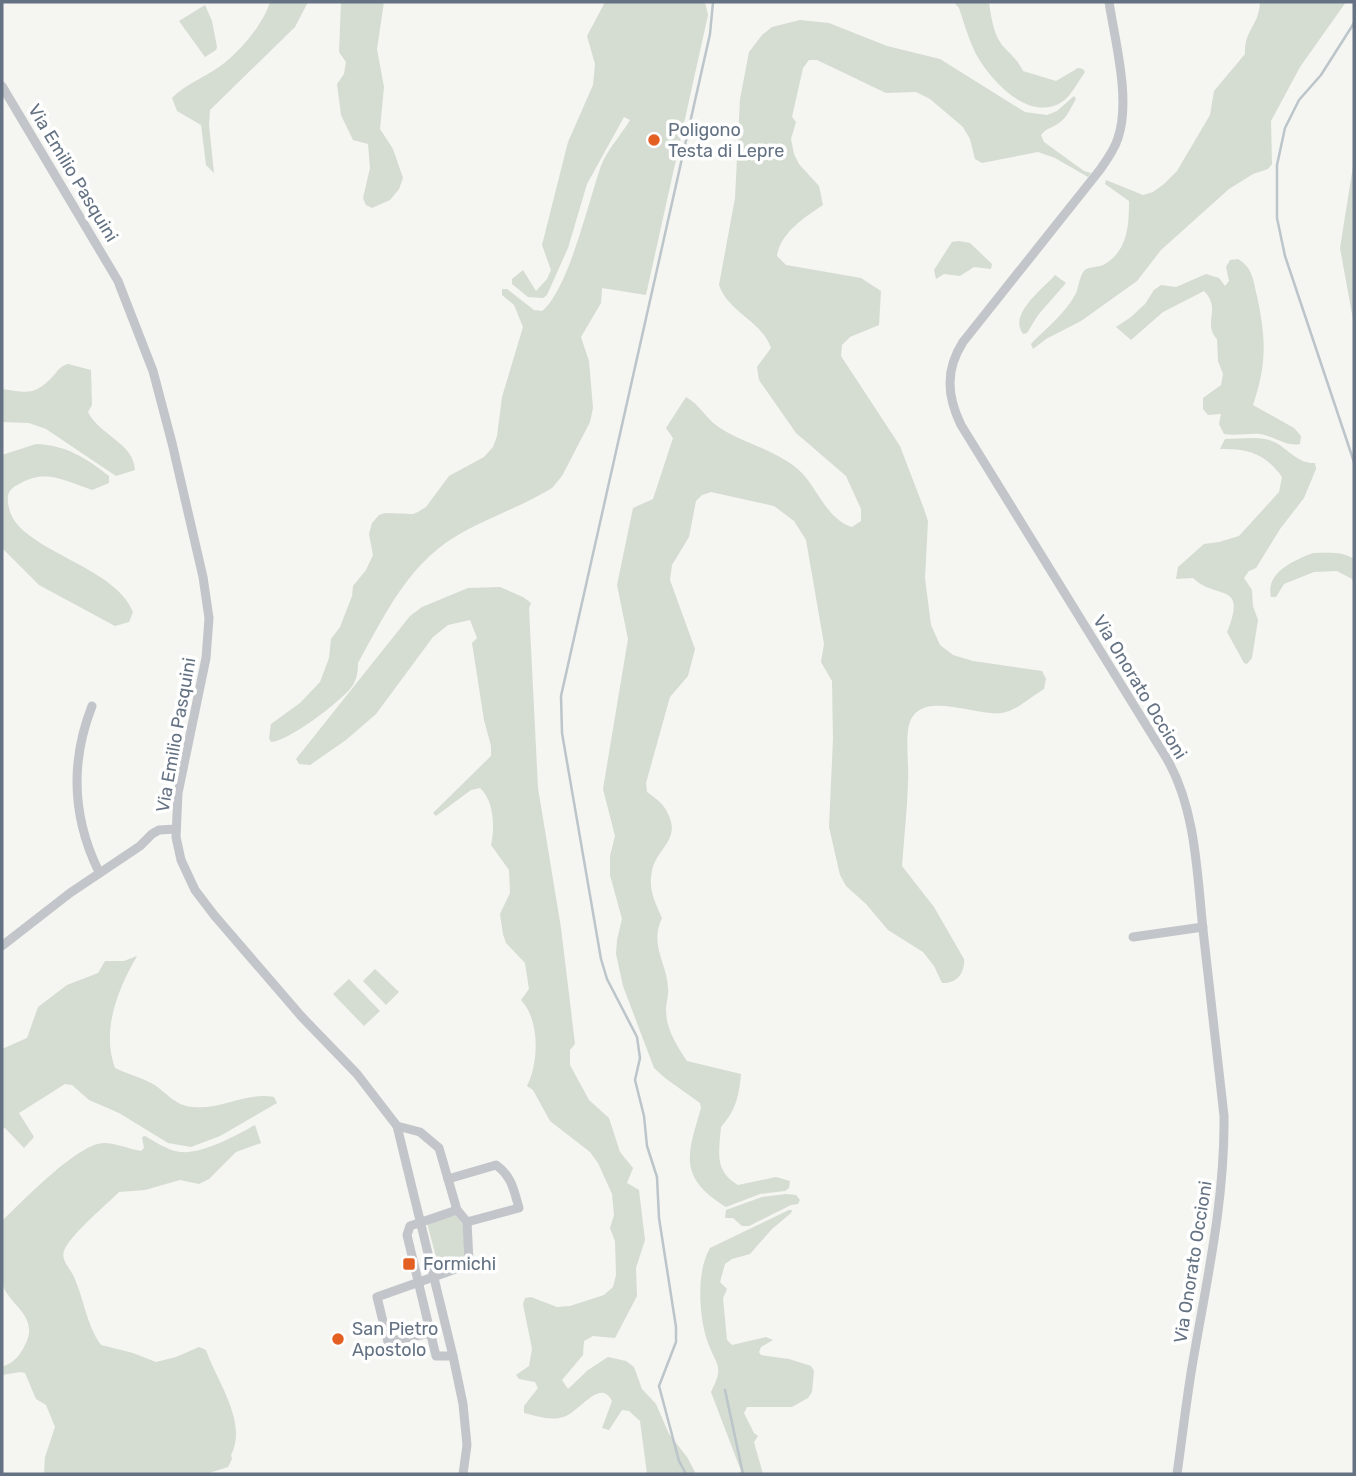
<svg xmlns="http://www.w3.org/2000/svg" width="1356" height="1476" font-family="Rubik,sans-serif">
  <rect width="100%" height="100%" fill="#f5f5f1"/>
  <g fill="#d5dcd2">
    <path d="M270,2h38l-13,25 -85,83 -1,15 5,48 -8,-8 -5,-40 -24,-14 -5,-13c14,-14 31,-20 47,-31 20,-14 44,-42 51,-65z"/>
    <path d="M341,2h43l-7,47 7,38 -4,42 13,20 10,29 -4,11 -9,11 -18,8 -6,-3 -3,-7 7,-30 -2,-24 -15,-4 -12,-25 -4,-31 7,-10 2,-12 -7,-10z"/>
    <path d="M605,2h100l3,13 -62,280 -44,-7 -1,15 -20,34 8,24 4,47 -3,14 -28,54 -10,12c-28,17 -59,28 -87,43 -55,29 -78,80 -107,132 0,9 -1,18 -8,26 -12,14 -61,52 -79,53l-2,-4 2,-14 29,-21 20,-21 9,-24 2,-19 9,-12 12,-31 1,-10 13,-16 7,-15 -4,-21 3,-11 7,-8 6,-2 28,1 5,-2 8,-5 23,-31 35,-19 9,-10 4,-11 5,-39 21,-70 -9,-22 -12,-10v-6h5l27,21 8,1c26,-20 47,-111 59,-145 6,-16 20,-31 29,-46l-6,-3 -37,67 -19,64 -21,47 -4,3 -15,-1 -16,-13v-5l11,-9 13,21 11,-12 4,-9 -9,-25 26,-103 25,-57 2,-21 -8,-28z"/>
    <path d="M954,2h35c2,14 4,31 13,43 9,10 15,14 21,26l33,10 22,-13 5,1 2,3c-7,10 -14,24 -23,30 -33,21 -72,-22 -86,-48 -7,-14 -12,-31 -17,-46z"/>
    <path d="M1260,2h86l-46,65 -29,54 1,43 -4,5 -15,5 -24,15 -68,61 -24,31 -56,40 -35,18 -13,10 -2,-5c15,-16 33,-29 44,-49 4,-6 4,-20 10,-25 5,-4 14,-2 20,-6 23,-14 24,-39 24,-63l-24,-17 1,-4 37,15 10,-3 11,-8 13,-13 33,-56 4,-24 31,-37c-1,-24 14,-28 15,-52z"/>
    <path d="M205,5l7,16 5,26 -1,3 -11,7 -26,-36z"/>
    <path d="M800,20l29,3 58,23 53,13 85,53 22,3 10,-4 17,-15 2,3c-5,8 -9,19 -17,24 -6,5 -12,4 -18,12l3,7 40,29 7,2 -3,4 -33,-19 -17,-6 -56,11 -7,-4 -5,-20 -7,-12 -33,-28 -14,-7 -30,1 -69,-33h-8l-6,8 -11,49 4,5 -5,17 3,15 5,10 20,22 4,19c-18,12 -43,28 -46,51l9,9 75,13 20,13 -2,34 -29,12 -8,8 -1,11 59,90 24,63 4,12 -3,57 6,47 9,20 13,10 20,6 69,10 4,8 -2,10c-12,7 -28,22 -42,24 -27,4 -88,-28 -94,17 -2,17 1,36 0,54 -1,27 -4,54 -6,82l32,41 30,52c1,14 -7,25 -22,24l-8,-17 -11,-14 -35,-22 -22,-26 -20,-18 -6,-11 -11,-48 4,-88 -1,-58 -11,-19 3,-18 -18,-104 -12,-19 -20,-15 -63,-14 -9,3 -6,6 -7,36 -17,28 -2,15 25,69 -7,27 -18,21 -24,86 1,9c11,8 17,12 22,24 11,24 -13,33 -17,55 -4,18 3,31 10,47 -13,27 5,45 6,70 1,7 -2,15 -2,22 0,19 11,36 21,51l54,13c-2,22 -5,36 -20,53 -2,25 -7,44 17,58l38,-8 14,4 -1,7 -4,3 -25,3 -34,13c-48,-30 -39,-51 -25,-99l-1,-5 -35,-25 -11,-10 -31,-82 -7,-32 1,-14 5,-21 -12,-44v-19l5,-20 -12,-47 25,-150 -11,-54 16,-77 20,-9 20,-61 -7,-10 20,-31c13,7 19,20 31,29 26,18 62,24 85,47 16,17 26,47 50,54l9,-6v-12l-15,-33 -50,-43 -37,-53 -2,-13 14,-19c-9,-27 -43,-36 -52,-63l16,-87 5,-99 9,-47 13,-17 10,-8z"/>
    <path d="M1354,160v165l-14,-77z"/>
    <path d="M959,241l11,2 22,21 -1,5 -17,-2 -14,9 -16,-2 -8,5 -2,-9 18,-28z"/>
    <path d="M1238,259c15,9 15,21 19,37 9,42 10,68 -4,109l41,23 7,8 -1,8c-14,3 -26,-8 -40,-10 -12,-1 -24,2 -36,0l-5,-10 2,-10 -13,1 -5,-6v-11l18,-13 2,-11 -5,-13 -1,-22c-15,-16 5,-30 -13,-48l-41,21 -32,28 -15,-13 15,-10 14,-13 9,-14 7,-5 15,2 30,-13 13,4 6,8 4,-5 -3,-14 4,-7z"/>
    <path d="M1055,275l11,8 -28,32 -11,18 -4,1c-15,-20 20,-45 32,-59z"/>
    <path d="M68,364l23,6 1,35 -4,7c11,23 46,31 47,58l-19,6 -70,-47 -17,-6 -27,-1v-33c27,4 33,7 53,-15 4,-5 6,-8 13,-10z"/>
    <path d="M1225,439c12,0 27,-2 40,0 20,3 29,25 50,24l1,6 -12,29 -24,31 -24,39 -7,3 -5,7 8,12 1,16 5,14 -6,38 -5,6 -3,-1 -17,-31c21,-52 -11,-31 -34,-54l-17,1 2,-12 26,-23 15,-2 20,-6 40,-44 3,-15c-16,-23 -34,-29 -62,-28z"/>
    <path d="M36,444c30,1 50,14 73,32v7l-17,7c-27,-9 -45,-21 -71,-7 -13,6 -15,11 -12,25 8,42 106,57 124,104l-4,10 -14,4 -76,-41 -37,-37v-93z"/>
    <path d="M1313,553c15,0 29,-2 41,6v26l-2,-6 -15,-8 -23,1 -30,12 -8,13h-5c-6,-25 24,-37 42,-44z"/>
    <path d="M500,587l23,10 8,6 -2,5 9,180 23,140 14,116 -5,6v15l19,35 20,18 11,34 13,16 -6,15 12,7 6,50 -9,28 1,28 -22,42 -22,-2 -9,5 -1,14 -21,25 6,9 20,-19 20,-13 18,4 8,6 8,22 14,15 13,30 18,23 9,17h-49l-7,-53 -11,-10 -7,-1 -13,20 -7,-2 10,-27c-12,-24 -32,11 -49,16 -13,4 -26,-1 -39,-4v-7l14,-18 -3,-6 -16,-3 -3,-4 13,-9 3,-17 -9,-45 2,-6 6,-1 26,10 13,-1 34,-11 9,-8 3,-12 -1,-34 -5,-13 4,-13 -2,-21 -14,-31 -8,-11 -40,-31 -17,-31 -6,-4c12,-24 13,-66 -6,-86l8,-11 -4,-26 -19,-20 -3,-9 -3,-20 10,-21 -1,-23 -18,-25c4,-17 3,-45 -11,-57l-9,2 -35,26 -3,-3 58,-57v-10l-7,-26 -12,-77 5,-5 -7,-18 -22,5 -15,12 -57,77 -30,26 -36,25 -11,-1 -3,-5 114,-143 12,-9 46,-19z"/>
    <path d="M137,956c-19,33 -36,74 -22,112 12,6 25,9 36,15 15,8 23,23 42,24 28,3 53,-15 81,-10l3,6 -57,33 -29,11 -23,-4 -49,-30 -30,-13 -17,-15 -7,-1 -46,29 15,24 -10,11 -19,-20 -3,1v-80l25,-11 11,-31 29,-22 31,-12 7,-12h19z"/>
    <path d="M375,969l24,23 -13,13 -23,-24z"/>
    <path d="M349,979l31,32 -16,15 -31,-32z"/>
    <path d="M255,1125l6,18 -25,9 -27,27 -10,5 -19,-4 -35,10 -26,2c-13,13 -50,44 -55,59 -3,9 5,16 9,24 11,23 13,49 28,70l32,8 23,9 20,-5 23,-10 7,3c11,32 42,72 25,105l1,4 -4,8 -22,7h-162l1,-17 10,-30 -9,-22 -10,-6 -11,-26 -5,-1 -18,3v-8c11,-4 18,-11 23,-22 16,-30 -19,-41 -23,-63 -2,-17 0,-43 0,-61 20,-19 76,-78 102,-78 11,0 25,6 37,8l3,-3 -2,-11 3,-1c11,6 23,15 36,16 22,2 56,-17 74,-27z"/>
    <path d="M786,1194l10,1 4,5 -2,4 -7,1 -42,21h-7l-9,-8h-8l1,-8 36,-13z"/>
    <path d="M789,1210h3l-1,3 -19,16 -22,25 -18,5 -7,5 -5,18 7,7 -4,9 4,42 5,5 34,-8 7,3 -12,7 -2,5 2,3 28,4 22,7 3,5 -2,21 -4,6 -16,9h-45l-3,6 10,20 4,3 -4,6 9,32h-25l3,-3 -30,-79c14,-27 5,-26 -4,-52 -8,-25 -11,-68 3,-92z"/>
    <path d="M455,1215l8,10 2,32 -3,7 -22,8 -13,-49z"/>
  </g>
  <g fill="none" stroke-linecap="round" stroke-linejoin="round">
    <g stroke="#bbc5ca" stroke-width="2.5">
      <path d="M1354,23l-33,52 -22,25 -14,28 -8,37v53l8,38 69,206"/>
      <path d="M725,1390l18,84"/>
      <path d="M686,1474l-7,-13 -20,-75 17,-44v-15l-17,-109 -2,-41 -10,-31 -3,-30 -9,-36 5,-22 -3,-21 -30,-58 -6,-20 -39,-226 -1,-37 149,-662 3,-32"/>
    </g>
    <g stroke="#c2c5c9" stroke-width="9">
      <path d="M1109,2c6,39 22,98 9,136 -4,13 -12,23 -19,33l-136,171c-18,28 -16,54 -2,83l206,334c29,51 30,114 36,171 7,62 14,124 21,186 1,86 -18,167 -32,251 -6,36 -10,72 -15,107"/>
      <path d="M2,86l116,195 35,90 19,72 31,134 6,41 -3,40 -28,135 -2,44 5,23 14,30 19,25 87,101 56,58 40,52 56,230 10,48 4,41 -4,29"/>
      <path d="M92,706c-22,56 -20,111 7,166"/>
      <path d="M1133,937l70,-10"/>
      <path d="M2,946l68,-53 70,-47 12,-12 7,-4 17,-1"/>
      <path d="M397,1126l23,6 19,16 18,62 -47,16 -3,9 29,121h17"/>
      <path d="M448,1179l48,-14c16,11 18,26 23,43l-52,14"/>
      <path d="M430,1333l-42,9 -11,-45 90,-32 2,-4 -2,-39 -10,-12"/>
    </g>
  </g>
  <g fill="#e46022" stroke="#fff" stroke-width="2.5">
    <circle cx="654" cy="140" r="7"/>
    <rect x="402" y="1257" width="14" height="14" rx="3.5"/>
    <circle cx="338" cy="1339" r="7"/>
  </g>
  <g text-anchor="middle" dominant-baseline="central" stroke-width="7" stroke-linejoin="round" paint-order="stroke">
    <g font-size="18" fill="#647283" stroke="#fff" text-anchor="start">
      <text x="668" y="130">Poligono<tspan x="668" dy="21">Testa di Lepre</tspan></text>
      <text x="423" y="1264">Formichi</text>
      <text x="352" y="1329">San Pietro<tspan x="352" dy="21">Apostolo</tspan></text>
    </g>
    <g font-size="18" fill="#647283" stroke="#fff">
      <text transform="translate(73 173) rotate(59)">Via Emilio Pasquini</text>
      <text transform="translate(1140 687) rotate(59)">Via Onorato Occioni</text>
      <text transform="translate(176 735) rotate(-80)">Via Emilio Pasquini</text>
      <text transform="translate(1193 1262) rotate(-81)">Via Onorato Occioni</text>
    </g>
  </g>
  <rect width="1356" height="1476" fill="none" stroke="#647283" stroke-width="7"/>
</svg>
